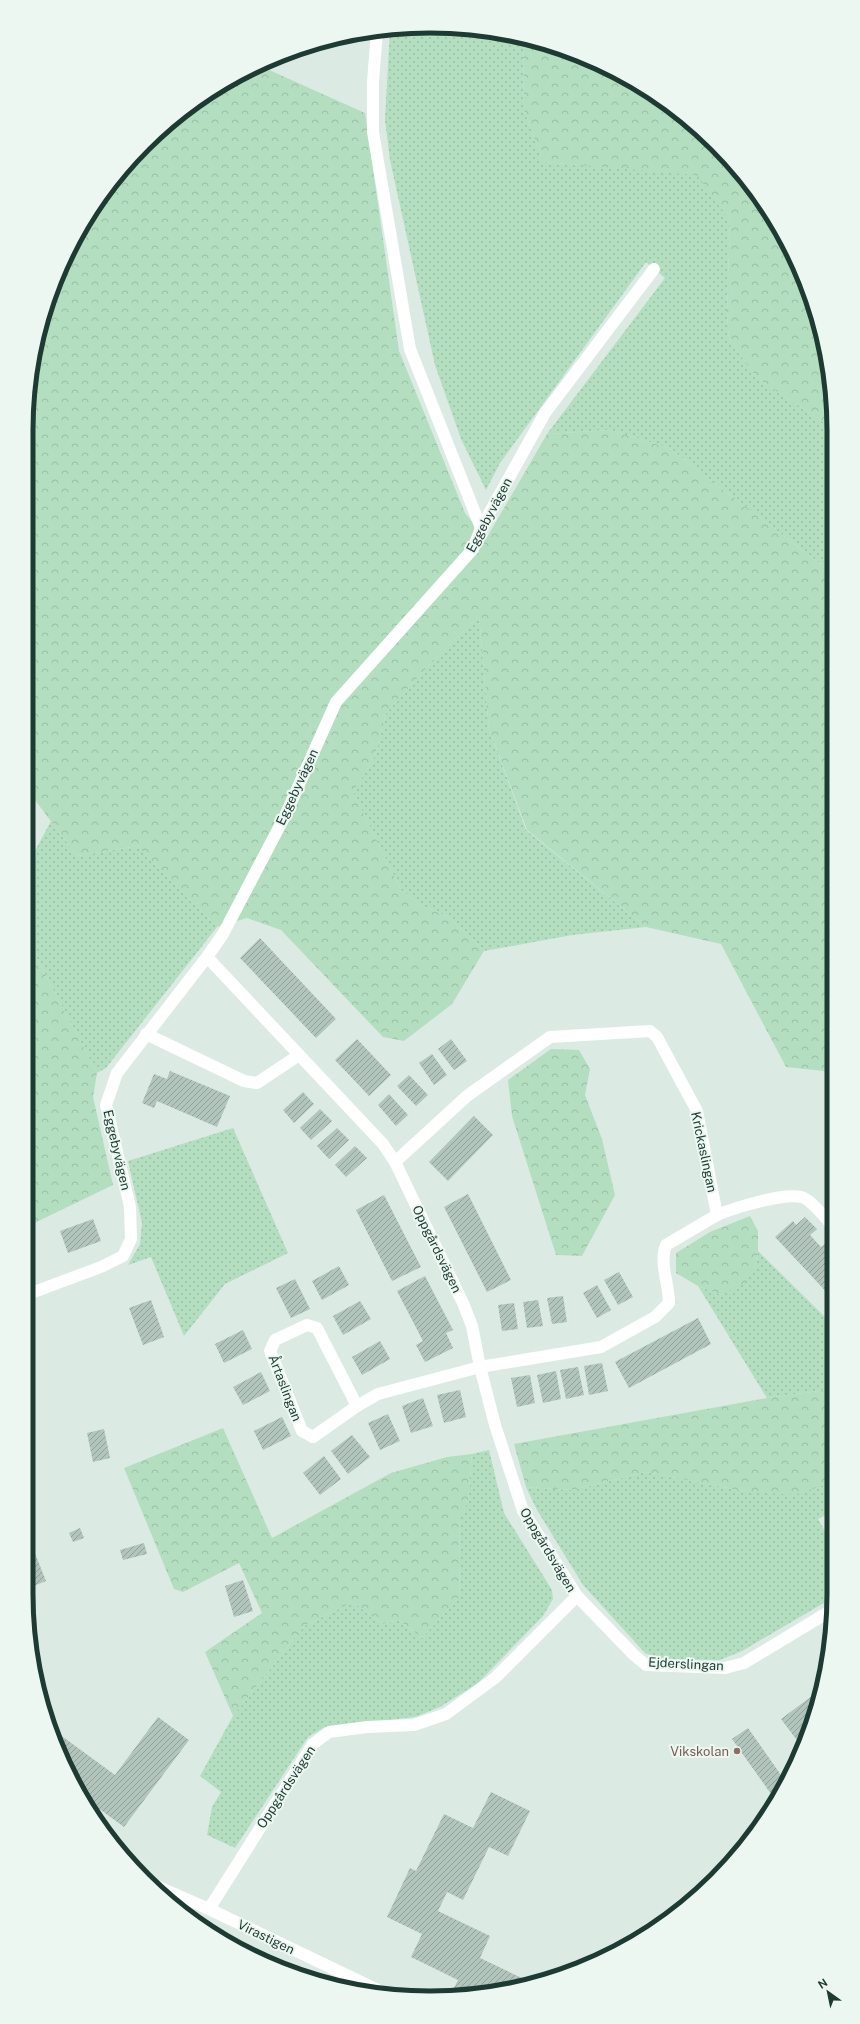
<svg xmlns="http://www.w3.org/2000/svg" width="860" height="2024" font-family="'Public Sans',sans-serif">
  <defs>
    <pattern id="grass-dots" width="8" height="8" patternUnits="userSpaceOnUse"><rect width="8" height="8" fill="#b3debf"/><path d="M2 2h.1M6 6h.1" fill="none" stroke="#9abfa5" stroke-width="1.8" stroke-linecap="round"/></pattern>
    <pattern id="forest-crowns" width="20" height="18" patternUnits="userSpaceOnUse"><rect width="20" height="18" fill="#b3debf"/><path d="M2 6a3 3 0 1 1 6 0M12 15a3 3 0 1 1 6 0" fill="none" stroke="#9abfa5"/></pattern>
    <pattern id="building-hatch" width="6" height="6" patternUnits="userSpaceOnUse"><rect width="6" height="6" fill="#b2c5bd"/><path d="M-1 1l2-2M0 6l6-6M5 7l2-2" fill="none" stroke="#90a19a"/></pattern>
  </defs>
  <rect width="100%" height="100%" fill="#dceae4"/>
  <g fill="url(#grass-dots)">
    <path d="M404,27l79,2 40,10 1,71 19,52 154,12 33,46 -3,93 2,26 28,39 74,49v145l-162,-124 -59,-18 -63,4 118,-156 -19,-16 -146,201 -14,27 -25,-51 -26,-74 -45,-205 -5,-40 5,-91z"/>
    <path d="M479,616l10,113 37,101 120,97 -74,8 -88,16 -35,-34 -29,-12 -19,-15 -48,-98 22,-36 11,-43 43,-48z"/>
    <path d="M51,821l26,35 60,-10 80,81 -111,141 -9,5 -71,-135v-70z"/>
    <path d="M233,1128l55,125 -63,31 -41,52 -33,-79 -23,8 12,-21 2,-21 -14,-62z"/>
    <path d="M758,1251l75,74v64l-66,9 -69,-112 24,9 32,-25z"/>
    <path d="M489,1450l15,63 48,77 1,9 -10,17 -65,67 -38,24 -25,10 -90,10 -17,10 -73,111 -28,-13 5,-28 9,-15 -21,-16 33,-60 71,-90 49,-24 29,22 17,-4 23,18 37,-41 1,-35 -1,-45 9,-15 4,-48z"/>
    <path d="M646,1472l92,18 56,4 40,-12v29l-16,8 16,28v50l-92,54 -22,9 -57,-1 -18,-6 -62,-68 -46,-75 -11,-23 46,3z"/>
  </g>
  <g fill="url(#forest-crowns)">
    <path d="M523,39l37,9 95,46 79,70 46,64 23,47 28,102v50l-74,-49 -28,-39 -2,-26 3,-93 -33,-45 -154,-13 -19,-52z"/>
    <path d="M258,65l107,48 34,238 66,162 21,26 61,-105 63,-4 59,18 162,124 2,500 -47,-5 -65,-123 -75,-17 -119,-97 -38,-101 -10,-113 -50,49 -43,48 -11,43 -22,36 48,98 19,15 29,12 35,34 -32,53 -48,37 -21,-4 -102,-107 -34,-12 -30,9 -80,-81 -60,10 -51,-68v-358l8,-79 14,-51 32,-72 46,-65 58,-54z"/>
    <path d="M26,938l71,135 -4,24 20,88 -87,42z"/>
    <path d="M551,1049l28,1 11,19 -5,26 17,44 13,56 -33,61 -26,-1 -44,-139 -4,-36z"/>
    <path d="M833,1175v38l-7,-7v-21z"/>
    <path d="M750,1216l8,15v20l-4,19 -11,14 -21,11 -24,-9 -22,-13v-20l34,-21z"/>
    <path d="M833,1389l1,93 -40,13 -56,-5 -92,-18 -74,18 -46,-3 -12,-43 253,-46z"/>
    <path d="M223,1428l49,110 119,-65 56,-16 25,-3 -4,48 -9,16 1,44 -1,35 -37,41 -23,-18 -17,4 -29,-22 -49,24 -71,90 -28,-64 57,-39 -23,-50 -56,29 -9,-3 -50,-121z"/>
  </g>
  <g fill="url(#building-hatch)">
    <path d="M260,938l76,81 -20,19 -76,-80z"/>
    <path d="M357,1039l34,36 -22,21 -34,-36z"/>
    <path d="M451,1039l16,22 -13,9 -16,-21z"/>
    <path d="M432,1054l15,21 -13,10 -15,-22z"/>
    <path d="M170,1071l60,25 -13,31 -60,-26 -3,7 -12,-5 12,-29 13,5z"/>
    <path d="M409,1075l19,20 -12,11 -19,-20z"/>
    <path d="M303,1092l11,12 -20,19 -11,-13z"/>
    <path d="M389,1094l19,21 -12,11 -18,-21z"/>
    <path d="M320,1109l12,12 -21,19 -11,-12z"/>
    <path d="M474,1116l19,19 -45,46 -19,-19z"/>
    <path d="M337,1128l12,12 -20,19 -12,-13z"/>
    <path d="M355,1146l12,12 -21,19 -11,-12z"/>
    <path d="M468,1194l43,86 -24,12 -43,-85z"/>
    <path d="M384,1195l37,72 -29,14 -36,-71z"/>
    <path d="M805,1217l12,12 -7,6 11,12 7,-6 5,5v53l-58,-62 18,-16 3,4z"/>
    <path d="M93,1219l8,22 -33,12 -8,-22z"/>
    <path d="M339,1266l10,19 -27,15 -10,-19z"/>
    <path d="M619,1272l14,25 -15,8 -14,-25z"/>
    <path d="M425,1276l28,54 -7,3 7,15 -28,14 -9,-17 7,-4 -26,-50z"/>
    <path d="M295,1279l15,30 -19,9 -15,-30z"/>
    <path d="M597,1285l14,25 -14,8 -14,-25z"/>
    <path d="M563,1296l4,26 -15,2 -5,-26z"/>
    <path d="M151,1300l13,37 -21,8 -14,-37z"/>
    <path d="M538,1300l5,26 -16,2 -4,-26z"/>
    <path d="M360,1301l11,18 -28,16 -10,-19z"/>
    <path d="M514,1303l4,26 -16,2 -4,-26z"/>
    <path d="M698,1318l13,26 -82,44 -14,-26z"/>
    <path d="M243,1330l9,19 -28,14 -9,-19z"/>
    <path d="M380,1341l10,18 -28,16 -10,-18z"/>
    <path d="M602,1363l6,28 -19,4 -5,-29z"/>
    <path d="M578,1367l6,28 -18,4 -6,-29z"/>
    <path d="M556,1371l5,28 -18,4 -6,-28z"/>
    <path d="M261,1372l9,19 -27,14 -10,-18z"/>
    <path d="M530,1375l5,28 -18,4 -6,-29z"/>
    <path d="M460,1390l6,27 -22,6 -7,-28z"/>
    <path d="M423,1398l10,28 -22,7 -9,-27z"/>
    <path d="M388,1414l12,27 -20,9 -12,-27z"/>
    <path d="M282,1417l9,19 -28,14 -9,-19z"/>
    <path d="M104,1429l6,29 -17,4 -6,-29z"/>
    <path d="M352,1435l18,22 -22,17 -17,-23z"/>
    <path d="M324,1456l17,23 -21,16 -17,-22z"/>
    <path d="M26,1481l6,19 -6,2z"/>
    <path d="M80,1528l4,10 -11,4 -4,-9z"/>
    <path d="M26,1531l20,50 -20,8z"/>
    <path d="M144,1543l3,11 -24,6 -3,-10z"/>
    <path d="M243,1580l10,31 -19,6 -9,-31z"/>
    <path d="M816,1693l3,5 -7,26 -10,23 -21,-28z"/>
    <path d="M158,1717l31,23 -65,87 -45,-33 -31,-68 67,49z"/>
    <path d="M748,1728l38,54 -10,19 -44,-62z"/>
    <path d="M491,1792l39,19 -22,45 -19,-9 -26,53 -16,-8 -9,19 52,25 -10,22 46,22 -3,6 -14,4 -59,6 8,-16 -47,-23 11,-23 -35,-17 23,-49 6,3 28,-57 29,14z"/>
  </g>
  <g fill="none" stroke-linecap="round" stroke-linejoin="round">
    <g stroke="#fff" stroke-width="12">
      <path d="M377,31l-4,51v50l37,217 71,179"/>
      <path d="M207,957l176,187 12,18 68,141 9,23 8,41 15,58 28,86 54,85 -82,82 -49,36 -32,11 -47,2 -38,5 -16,12 -104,165"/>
      <path d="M146,1034l98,47 13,2 42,-28"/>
      <path d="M717,1215c17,-7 71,-24 87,-17 8,3 22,21 29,28"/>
      <path d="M26,1295l75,-28 22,-11 8,-17 -1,-32 -24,-102 11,-32 90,-116 16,-23 62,-118 51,-114 137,-153 8,-21 64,-115 109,-144"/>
      <path d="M357,1406l-44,31 -11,-6 -32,-80 5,-11 32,-15 10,3 40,78 21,-12 102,-27 121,-20 54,-30 14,-14c0,-19 -10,-40 -3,-58l51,-30 -20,-104 -40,-74 -7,-6 -100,6 -83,59 -72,66"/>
      <path d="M577,1596l57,59 12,10 79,3 19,-5 88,-53"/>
      <path d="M147,1882l62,27 175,84"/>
    </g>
  </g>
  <circle fill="#8d6e63" stroke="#edf7f2" stroke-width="1.5" cx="737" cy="1751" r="4"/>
  <g text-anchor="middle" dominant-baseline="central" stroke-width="4" stroke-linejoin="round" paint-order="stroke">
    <g font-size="13" fill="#1d3a33" stroke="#edf7f2">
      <text transform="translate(489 515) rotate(-62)">Eggebyvägen</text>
      <text transform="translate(297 787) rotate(-65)">Eggebyvägen</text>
      <text transform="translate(117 1150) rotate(77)">Eggebyvägen</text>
      <text transform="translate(704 1152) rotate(78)">Krickaslingan</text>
      <text transform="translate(437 1249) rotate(64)">Oppgårdsvägen</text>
      <text transform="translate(285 1388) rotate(69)">Årtaslingan</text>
      <text transform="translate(548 1550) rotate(59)">Oppgårdsvägen</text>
      <text transform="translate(686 1664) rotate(3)">Ejderslingan</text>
      <text transform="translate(286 1787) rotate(-57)">Oppgårdsvägen</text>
      <text transform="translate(266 1937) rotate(26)">Virastigen</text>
    </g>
    <g font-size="13" fill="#785e54" stroke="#edf7f2" text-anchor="end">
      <text x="729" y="1751">Vikskolan</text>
    </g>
  </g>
  <path d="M0 0H860V2024H0ZM430 33H430A397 397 0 0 1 827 430V1594A397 397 0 0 1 430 1991H430A397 397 0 0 1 33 1594V430A397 397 0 0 1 430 33Z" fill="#edf7f2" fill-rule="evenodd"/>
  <path fill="none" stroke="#1d3a33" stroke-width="5" d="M430 33H430A397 397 0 0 1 827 430V1594A397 397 0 0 1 430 1991H430A397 397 0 0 1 33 1594V430A397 397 0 0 1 430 33Z"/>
  <g transform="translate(828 1992) rotate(327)" stroke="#edf7f2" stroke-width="3" paint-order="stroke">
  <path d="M0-3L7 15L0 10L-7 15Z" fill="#1d3a33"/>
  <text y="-6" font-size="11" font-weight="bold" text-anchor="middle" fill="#1d3a33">N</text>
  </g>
</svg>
